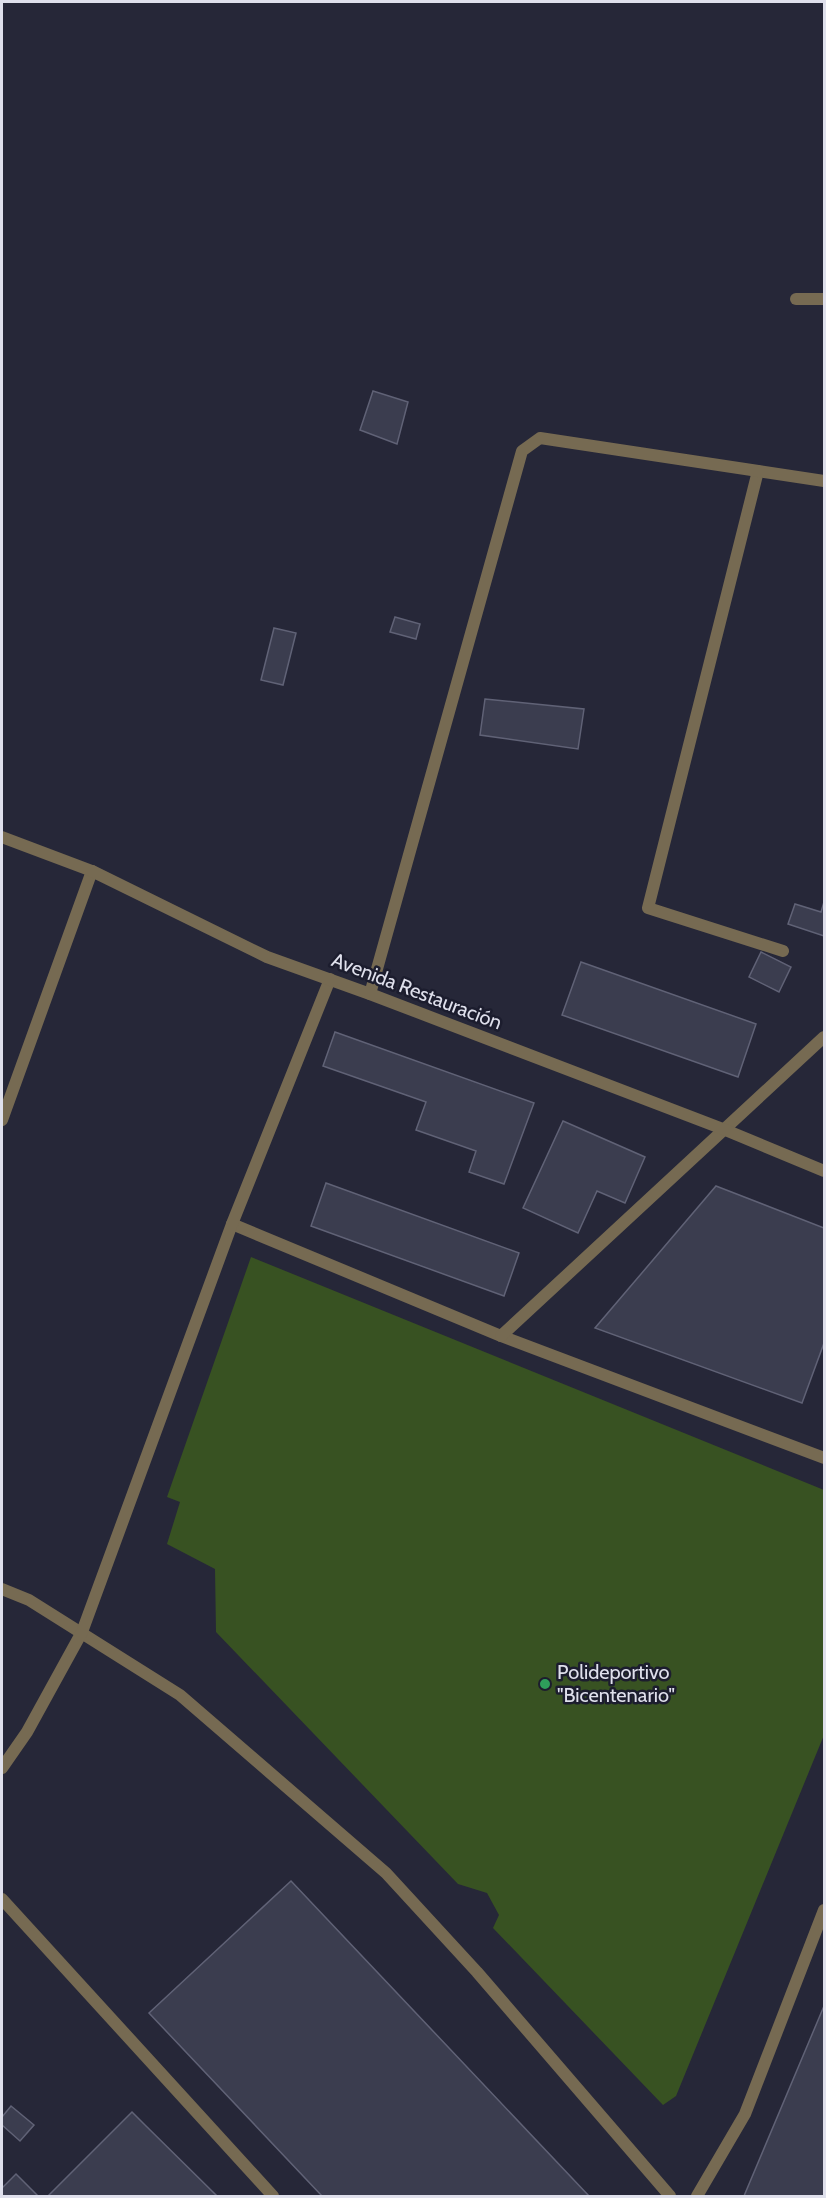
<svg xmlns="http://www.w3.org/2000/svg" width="826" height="2198" font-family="Cabin,sans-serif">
  <rect width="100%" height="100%" fill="#262738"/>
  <path fill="#385222" d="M251,1257l573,233v245l-148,361 -13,9 -170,-177 6,-13 -12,-22 -29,-9 -242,-252 -1,-63 -48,-25 13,-42 -13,-5z"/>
  <g fill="#3b3d4f" stroke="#606276" stroke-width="1.5">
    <path d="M373,391l35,11 -11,42 -37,-14z"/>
    <path d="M395,617l25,7 -4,15 -26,-7z"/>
    <path d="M274,628l22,5 -13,52 -22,-5z"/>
    <path d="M485,699l99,10 -6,40 -98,-14z"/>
    <path d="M824,902v34l-36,-12 7,-20 26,8z"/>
    <path d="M761,952l30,15 -12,25 -30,-15z"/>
    <path d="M581,962l175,62 -18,53 -176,-62z"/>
    <path d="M335,1032l199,71 -30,81 -35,-12 7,-21 -60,-21 10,-28 -103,-36z"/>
    <path d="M563,1121l82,36 -20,46 -28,-12 -19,42 -55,-25z"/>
    <path d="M326,1183l193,70 -15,43 -193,-70z"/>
    <path d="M716,1186l108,42v115l-22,60 -207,-75z"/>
    <path d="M291,1881l298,315h-267l-173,-183z"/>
    <path d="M824,2006v190h-80z"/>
    <path d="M11,2106l23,19 -14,16 -18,-16v-8z"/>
    <path d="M132,2112l13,13 72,71h-169z"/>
    <path d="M16,2174l22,22h-36v-8z"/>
  </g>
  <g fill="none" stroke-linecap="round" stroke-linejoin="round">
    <g stroke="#766a52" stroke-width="12">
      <path d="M796,299h28"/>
      <path d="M758,471l-110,437 135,43"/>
      <path d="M370,994l152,-543 18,-13 284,43"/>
      <path d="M2,1120l90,-249"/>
      <path d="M232,1224l269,112 323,122"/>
      <path d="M501,1336l323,-299"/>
      <path d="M2,1589l27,11 151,95 206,178 91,99 193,224"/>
      <path d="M2,1768l25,-36 55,-100 150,-408 98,-245"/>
      <path d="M2,1899l271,297"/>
      <path d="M697,2196l48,-82 79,-204"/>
    </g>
    <path stroke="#766a52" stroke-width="12" d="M2,837l90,34 175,86 103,37 353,135 101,42"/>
  </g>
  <circle fill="#2e9e5b" stroke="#1c1d2e" stroke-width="2" cx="545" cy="1684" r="6"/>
  <g text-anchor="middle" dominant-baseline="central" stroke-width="5" stroke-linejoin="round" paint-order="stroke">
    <g font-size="20" fill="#dfe0ec" stroke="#1c1d2e">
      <text transform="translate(417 991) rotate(21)">Avenida Restauración</text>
    </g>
    <g font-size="20" fill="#dfe0ec" stroke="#1c1d2e" text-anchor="start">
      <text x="557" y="1672">Polideportivo<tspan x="557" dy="23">"Bicentenario"</tspan></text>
    </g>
  </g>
  <rect width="826" height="2198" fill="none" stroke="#dfe0ec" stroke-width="6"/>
</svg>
